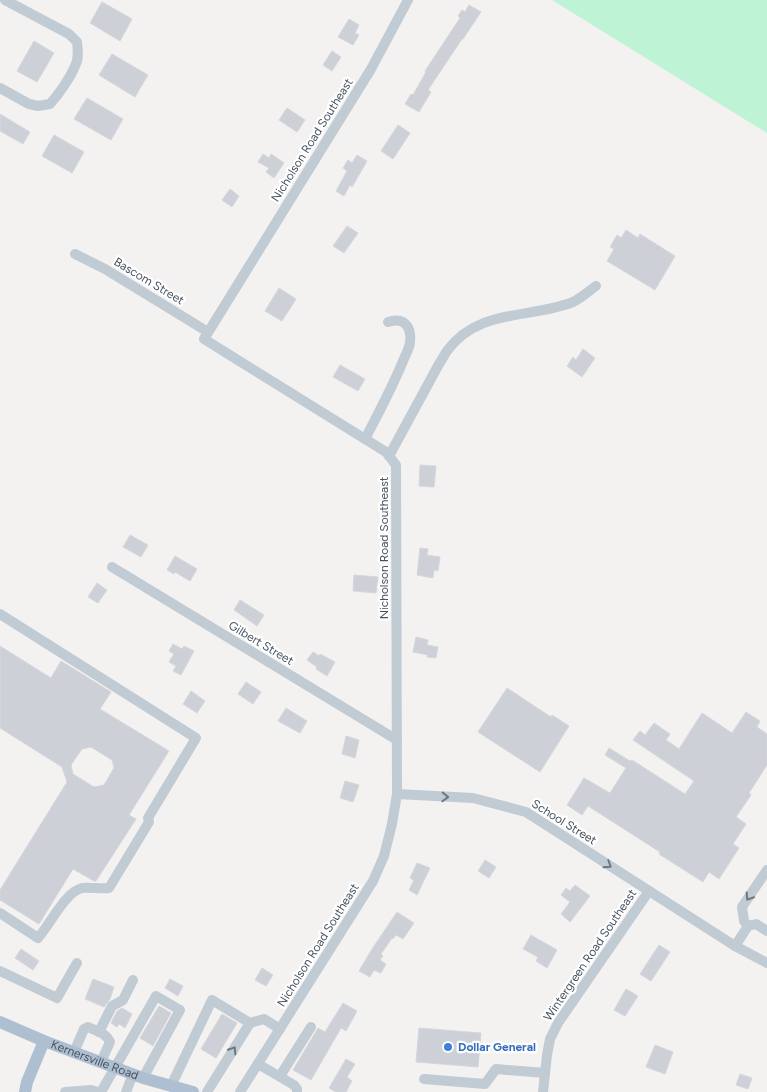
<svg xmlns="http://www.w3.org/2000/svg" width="767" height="1092" font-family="Figtree,sans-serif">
  <rect width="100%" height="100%" fill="#f4f1f1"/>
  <path fill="#bef3d5" d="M553,0h214v133l-215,-133z"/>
  <g fill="#cdd0d6" stroke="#d5d7dd" fill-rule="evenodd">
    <path d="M102,2l30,17 -12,22 -30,-18z"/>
    <path d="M469,5l12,7 -18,27h-1l-34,51 3,2 -12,20 -14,-8 6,-10 2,1 13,-23 -1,-1 35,-53 -2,-2 4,-6 3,2z"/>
    <path d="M349,19l10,6 -4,8 4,2 -6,10 -15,-8z"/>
    <path d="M34,41l20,12 -17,29 -20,-11z"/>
    <path d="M332,51l9,6 -9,14 -9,-6z"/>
    <path d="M112,54l36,21 -13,22 -36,-22z"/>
    <path d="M87,98l36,21 -12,21 -37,-21z"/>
    <path d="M287,108l18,12 -8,12 -18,-12z"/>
    <path d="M0,114l30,18 -7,12 -23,-13z"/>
    <path d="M398,125l12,8 -17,26 -12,-8z"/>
    <path d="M54,135l30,17 -12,21 -30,-17z"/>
    <path d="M263,154l6,4 2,-4 13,9 -10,15 -8,-6 3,-4 -11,-6z"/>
    <path d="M357,155l10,6 -15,26 -2,-2 -6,11 -8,-5 11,-20 -4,-3 5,-8 4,3z"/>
    <path d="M230,189l9,7 -7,11 -10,-7z"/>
    <path d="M347,226l11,7 -14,20 -11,-7z"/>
    <path d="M626,230l12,8 2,-4 35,22 -20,34 -48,-29 7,-12 -4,-2 7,-12 4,3z"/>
    <path d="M279,288l17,11 -14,22 -17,-10z"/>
    <path d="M583,349l12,9 -13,19 -15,-11 6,-9 3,3z"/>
    <path d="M340,365l25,14 -7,12 -25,-14z"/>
    <path d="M420,465l16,1 -2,21 -15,-1z"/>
    <path d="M130,535l18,10 -7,12 -18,-10z"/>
    <path d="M420,548l8,1 -1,6 13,2 -2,14 -4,-1 -1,8 -16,-3z"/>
    <path d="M175,556l22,13 -7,12 -15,-9 -1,2 -7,-4z"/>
    <path d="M354,575l24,2 -2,16 -23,-2z"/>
    <path d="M97,583l10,7 -9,13 -10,-6z"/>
    <path d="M240,600l24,15 -7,11 -23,-16z"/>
    <path d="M416,637l12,3 -1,5 11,2 -2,11 -9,-1 1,-2 -15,-3z"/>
    <path d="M173,644l9,5 2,-3 10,5 -13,24 -8,-4 3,-5 -7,-4 5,-8 -5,-3z"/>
    <path d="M0,646l51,32 10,-17 50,31 -11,17 69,42 -40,64 7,4 -40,62h-2l-21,-12 -34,55 -39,-24v-10l67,-108 -5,-15 -62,-39zM91,747l21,13 2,8 -10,17 -10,2 -21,-13 -2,-9 11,-16z"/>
    <path d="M313,652l6,4 1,-2 15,8 -8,14 -11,-7 1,-2 -10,-7z"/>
    <path d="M246,682l15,10 -8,12 -15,-10z"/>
    <path d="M507,688l44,29 1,-2 17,11 -29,46 -62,-40z"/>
    <path d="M191,691l14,10 -8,12 -14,-9z"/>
    <path d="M286,708l21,13 -7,12 -22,-12z"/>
    <path d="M746,712l14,9 -3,6 10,7v31l-18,28 2,2 -15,22 10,7 -13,20 6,4 -20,31 -10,-7 -6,10 -44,-28 1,-2 -72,-46 -6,9 -15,-10 17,-27 26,15 16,-25 -21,-13 4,-7 21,13 2,-1 53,34 9,-13 -61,-41 7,-9 5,4 9,-12 16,11 -4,6 13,9 23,-36 30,20z"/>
    <path d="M346,736l13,4 -4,18 -13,-4z"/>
    <path d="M345,781l14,4 -6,17 -13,-4z"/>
    <path d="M485,860l11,7 -7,11 -11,-7z"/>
    <path d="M417,863l13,5 -13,27 -8,-5 5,-10 -4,-2z"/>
    <path d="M575,885l15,11 -20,26 -9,-8 9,-12 -9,-7 5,-7 4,3z"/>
    <path d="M397,912l17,11 -11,16 -7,-4 -3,4 -1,-1 -11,16 2,2 -3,4 6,4 -5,9 -7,-3 -4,7 -11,-6 13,-22z"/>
    <path d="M531,935l26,15 -10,18 -11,-7 2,-4 -15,-8z"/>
    <path d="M659,945l11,7 -19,29 -11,-7z"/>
    <path d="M21,949l18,12 -6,9 -18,-12z"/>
    <path d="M262,968l11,7 -7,11 -11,-6z"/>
    <path d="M93,979l21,8 -4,12 -6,8 -19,-8z"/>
    <path d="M170,979l13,7 -5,10 -13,-8z"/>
    <path d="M626,989l12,7 -13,20 -11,-6z"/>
    <path d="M343,1003l14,8 -11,20 -5,-3 -30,52 -18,-10 25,-42 7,4z"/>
    <path d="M159,1006l12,7 -18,33 -13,-8z"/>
    <path d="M122,1008l10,6 -7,14 -6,-4 -2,3 -6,-4 6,-12z"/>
    <path d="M222,1014l15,9 -21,35 -15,-9z"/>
    <path d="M419,1028l62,5 -3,34 -62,-5z"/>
    <path d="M655,1045l18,7 -8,22 -19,-7z"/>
    <path d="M346,1059l9,5 -8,13 5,4 -6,11h-10l-7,-4z"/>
    <path d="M740,1074l12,4 -4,11 -12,-4z"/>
  </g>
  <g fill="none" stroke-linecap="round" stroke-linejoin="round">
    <g stroke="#c1cbd4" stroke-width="10">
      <path d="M0,88l29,16 9,2 12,-2c9,-10 20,-26 25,-38 4,-7 3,-16 2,-24l-8,-8 -64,-34"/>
      <path d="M75,254l30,15 103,63"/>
      <path d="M365,439c13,-25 27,-51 38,-78 2,-5 6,-12 7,-18 2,-17 -6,-26 -22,-21"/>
      <path d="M389,456l50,-92c3,-4 5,-9 8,-13 31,-43 83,-32 126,-49 8,-4 16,-11 23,-16"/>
      <path d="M112,567l285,173"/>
      <path d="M0,614l196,124 -48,80 1,4 -40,66c-6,1 -22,-1 -27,0 -17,4 -32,37 -44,50l-38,-25"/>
      <path d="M397,794l76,4 53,14 209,134 32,17"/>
      <path d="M748,926l-4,-5 -2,-14 25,-37"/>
      <path d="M735,946l13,-20 8,-2 11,7"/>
      <path d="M0,971l57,27 20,-35"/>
      <path d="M250,1023l14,-4 16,10"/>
      <path d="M99,1032l13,-26 11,-6 10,-20"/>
      <path d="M74,1052l10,-23 4,-2c9,4 18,6 22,15l-9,20"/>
      <path d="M258,1064l36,21 3,4v3"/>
      <path d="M280,1076l31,-49"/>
      <path d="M424,1079l61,5 11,-15 49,4"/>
      <path d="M171,1086l41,-86 38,23 -43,69"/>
      <path d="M65,1092l26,-2 7,2"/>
      <path d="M101,1092l55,-96 24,14 -37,68"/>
      <path d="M126,1092l7,-18"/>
      <path d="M240,1092l133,-211 11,-25 8,-32 5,-30 -1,-329 -10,-13 -182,-113 167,-270 37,-69"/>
      <path d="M543,1092l4,-37 3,-16 8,-16 91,-132"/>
    </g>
    <g stroke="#afbfd2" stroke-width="12">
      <path id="s1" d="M0,1022l44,19 99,37 50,14"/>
      <path d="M25,1092l2,-10 17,-41"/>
    </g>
  </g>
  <defs><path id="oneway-chevron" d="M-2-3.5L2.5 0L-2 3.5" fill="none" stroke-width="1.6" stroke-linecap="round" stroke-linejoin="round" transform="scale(1.25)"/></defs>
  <g stroke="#6c7784">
    <use href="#oneway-chevron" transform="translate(445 797) rotate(2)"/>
    <use href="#oneway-chevron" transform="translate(608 865) rotate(33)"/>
    <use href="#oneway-chevron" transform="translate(749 897) rotate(123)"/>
    <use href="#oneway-chevron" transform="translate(233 1050) rotate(-58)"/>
  </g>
  <circle fill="#3f7fe0" stroke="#fff" stroke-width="2" cx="448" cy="1047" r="5"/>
  <g text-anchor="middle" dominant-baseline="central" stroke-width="4.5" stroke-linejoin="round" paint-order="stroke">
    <g font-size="12" fill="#475361" stroke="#fff">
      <text transform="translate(312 140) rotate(-58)">Nicholson Road Southeast</text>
      <text transform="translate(149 281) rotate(31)">Bascom Street</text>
      <text transform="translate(384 548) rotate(-90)">Nicholson Road Southeast</text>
      <text transform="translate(261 643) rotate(31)">Gilbert Street</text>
      <text transform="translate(564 822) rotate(32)">School Street</text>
      <text transform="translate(318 945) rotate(-58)">Nicholson Road Southeast</text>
      <text transform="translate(590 955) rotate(-56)">Wintergreen Road Southeast</text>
      <text stroke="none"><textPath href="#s1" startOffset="102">Kernersville Road</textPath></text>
    </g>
    <g font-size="12" font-weight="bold" fill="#366cbe" stroke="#fff" text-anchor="start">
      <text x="458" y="1047">Dollar General</text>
    </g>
  </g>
</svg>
